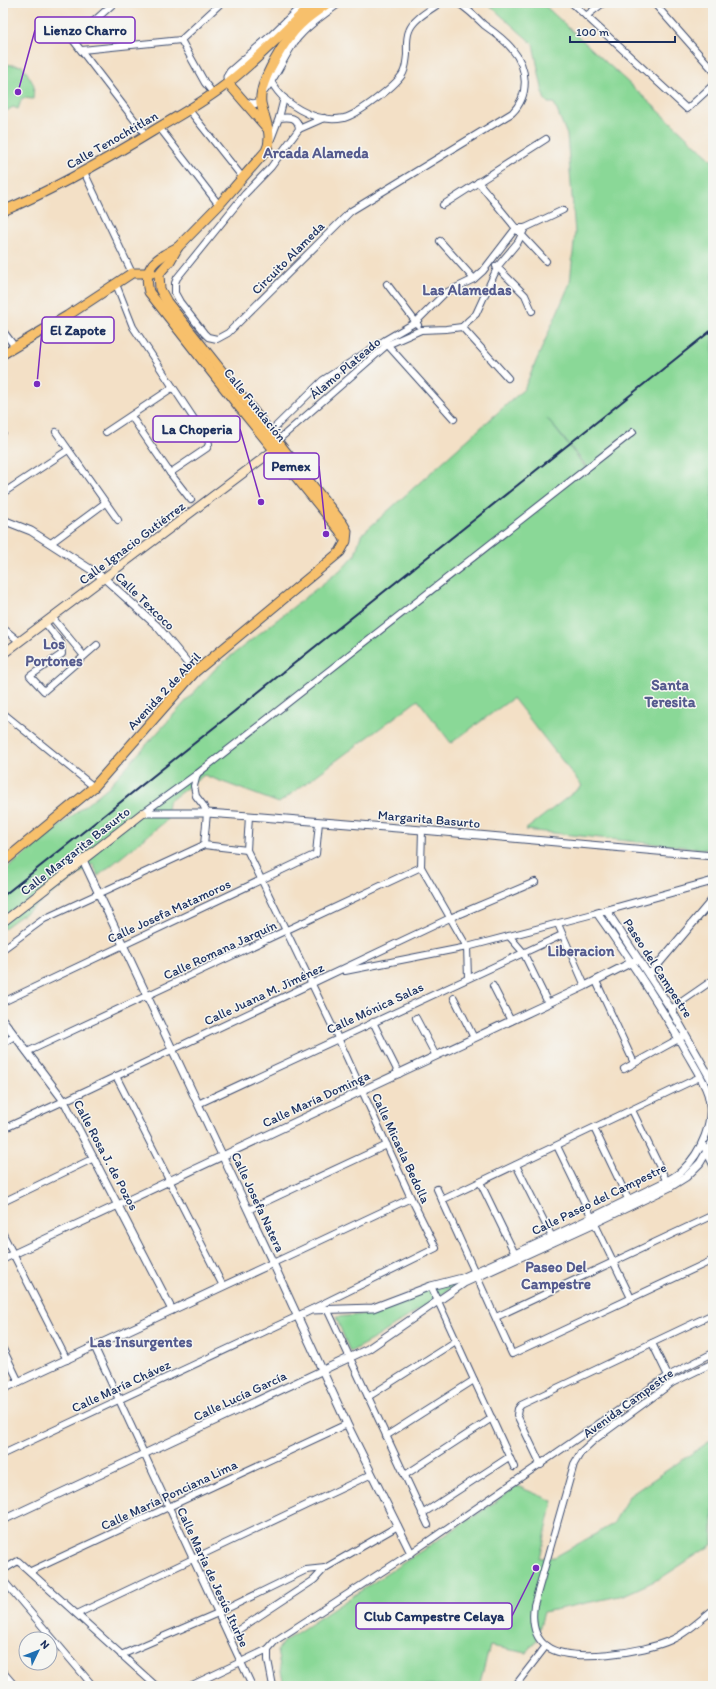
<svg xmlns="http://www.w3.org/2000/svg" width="716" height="1689" font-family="Itim,sans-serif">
  <rect width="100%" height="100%" fill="#f6f6f2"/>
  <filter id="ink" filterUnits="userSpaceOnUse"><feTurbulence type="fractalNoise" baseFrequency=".025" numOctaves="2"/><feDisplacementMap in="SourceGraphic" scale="8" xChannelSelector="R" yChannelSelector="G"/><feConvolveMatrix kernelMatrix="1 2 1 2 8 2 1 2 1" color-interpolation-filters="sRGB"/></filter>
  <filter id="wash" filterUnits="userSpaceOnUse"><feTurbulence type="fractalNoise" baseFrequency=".012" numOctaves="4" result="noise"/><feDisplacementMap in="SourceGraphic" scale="16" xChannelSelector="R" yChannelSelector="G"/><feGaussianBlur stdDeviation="0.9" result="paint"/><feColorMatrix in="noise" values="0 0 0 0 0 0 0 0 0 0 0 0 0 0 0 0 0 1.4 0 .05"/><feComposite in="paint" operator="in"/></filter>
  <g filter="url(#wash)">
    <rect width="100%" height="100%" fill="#f3e0c6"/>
    <g fill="#8ad897" stroke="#52847a" fill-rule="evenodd">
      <path d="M487,3h55l171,158v689l-188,-20 57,-44 -69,-88 -62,45 -33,-43 -139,103 -75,-28 -36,27 -2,19 -68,55 -5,-12 -90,65v-57l105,-85 109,-120 127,-100 11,-12 6,-20 163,-146 46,-106 5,-50 -8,-98 -13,-32h-6l-4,-5 -11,-54zM547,418l41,50 2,5z"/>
      <path d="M3,64l20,2 11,19 -1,14 -11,-1 -4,11 -5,-2 -10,6z"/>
      <path d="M459,1283l-82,54 -27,15 -14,-35 34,-3 54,-24z"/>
      <path d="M713,1439v105l-52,34 -37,17 -80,17 -8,28 -9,13 -37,-7 -11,40h-195l-7,-35 6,-9 205,-135 29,-21 36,15 -13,57 15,-1 58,-33 16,-28z"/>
    </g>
  </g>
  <g filter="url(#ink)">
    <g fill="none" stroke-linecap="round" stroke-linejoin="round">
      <defs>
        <g id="minor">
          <path d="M114,3l-41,37 73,95"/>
          <path d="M572,3l115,106 26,-24"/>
          <path d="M654,3l59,67"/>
          <path d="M712,3l1,1"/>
          <path d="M586,16l17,-13"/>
          <path d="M181,40l24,43 8,10"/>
          <path d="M181,40l40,-37"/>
          <path d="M82,50l99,-10"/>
          <path d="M269,77c12,27 46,47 75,41 13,-3 50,-31 58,-43 4,-6 4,-13 5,-20 0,-8 -1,-17 2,-24 4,-12 21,-21 31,-28"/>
          <path d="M189,110l54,68"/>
          <path d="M279,118l5,-20"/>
          <path d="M324,118l-25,11 -28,38 -26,27 -68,84 -2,5v10l5,9 24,31 4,4 9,2 11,-6 123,-122 161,-98c18,-18 16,-45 0,-64 -7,-9 -18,-17 -28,-24 -8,-8 -16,-16 -26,-22"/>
          <path d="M159,127l60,78"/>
          <path d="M271,139l8,-21c10,-1 19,-2 20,11"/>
          <path d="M84,172l48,101"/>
          <path d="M478,182l41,50 27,29"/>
          <path d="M443,205l103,-66"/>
          <path d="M440,241l34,38"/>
          <path d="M496,266l29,29 7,16"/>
          <path d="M116,284l17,43 75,113 1,4 -2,4 -37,25"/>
          <path d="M387,284l31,41"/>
          <path d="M462,327l46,51"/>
          <path d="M3,331l12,16"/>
          <path d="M385,342l69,77"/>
          <path d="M131,416l39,57 21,27"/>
          <path d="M3,430v2"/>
          <path d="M56,432l62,88"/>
          <path d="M106,432l66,-44"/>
          <path d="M270,432l53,-52 62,-40 31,-18 29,-29 29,-14 9,-8 33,-43h9l38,-18"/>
          <path d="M277,441l110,-96 34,-15 25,-1 16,-2 6,-6 8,-7 22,-48 20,-24 7,-14"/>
          <path d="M3,493l65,-43"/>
          <path d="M51,543l54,-40"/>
          <path d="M52,617l32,39"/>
          <path d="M45,623l16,20 1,11 -32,22 14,15 53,-46"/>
          <path d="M3,628l17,14"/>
          <path d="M3,713l91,74"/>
          <path d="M197,774l-3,12 2,10 7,9 4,8 -3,32"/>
          <path d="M143,813l54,-39 436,-342"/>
          <path d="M249,816l-2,34 91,188 73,160 25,50 -124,61"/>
          <path d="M422,830l-1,37 46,80 1,31"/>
          <path d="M558,924l27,62"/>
          <path d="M509,936l14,16 25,51"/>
          <path d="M3,949l41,-30 160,-74 43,5"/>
          <path d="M345,971l122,-24 130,-34"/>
          <path d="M596,981l38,82"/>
          <path d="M493,986l18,35"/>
          <path d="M454,998l20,40"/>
          <path d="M3,1002l313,-148 3,-32"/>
          <path d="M671,1009l42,-29"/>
          <path d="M416,1018l20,38"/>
          <path d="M373,1022l26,52"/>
          <path d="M3,1043l12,-7"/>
          <path d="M27,1052l394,-185"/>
          <path d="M624,1069l58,-32"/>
          <path d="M116,1076l107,210"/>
          <path d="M198,1104l364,-169"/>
          <path d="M632,1110l36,74"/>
          <path d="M594,1128l34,71"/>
          <path d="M3,1129l61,-28 386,-183 85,-36"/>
          <path d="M702,1143l11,22"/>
          <path d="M557,1146l74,152"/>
          <path d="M516,1165l36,72"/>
          <path d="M480,1182l35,72"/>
          <path d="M437,1189l75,165 201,-94"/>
          <path d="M442,1200l258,-123"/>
          <path d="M3,1202l91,-44"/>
          <path d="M248,1210l139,-65"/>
          <path d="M3,1234l64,126"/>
          <path d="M273,1263l138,-65"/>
          <path d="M431,1286l83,181"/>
          <path d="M328,1311l100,214"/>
          <path d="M496,1317l217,-102"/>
          <path d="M652,1343l16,33"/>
          <path d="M95,1348l157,338"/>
          <path d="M3,1349l16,33"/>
          <path d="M713,1363l-41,20 -78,57 -13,12 -7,12 -40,141c-2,14 -1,31 12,41 24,18 99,6 125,-6 15,-6 29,-20 42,-30"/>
          <path d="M368,1397l88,-56"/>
          <path d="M386,1436l88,-56"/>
          <path d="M3,1454l295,-138"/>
          <path d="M541,1465l-24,-50 1,-6 3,-4 192,-91"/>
          <path d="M405,1475l87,-57"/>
          <path d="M422,1514l87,-57"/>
          <path d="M3,1570l15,-9 138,125"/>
          <path d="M31,1571l316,-147"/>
          <path d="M3,1580l90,106"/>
          <path d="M77,1614l295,-140"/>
          <path d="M229,1636l85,-56 11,-12 73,-42"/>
          <path d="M268,1649v11l5,26"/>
          <path d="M121,1655l97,-42 88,-43 19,-2"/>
          <path d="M3,1672l12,14"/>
          <path d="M190,1686l78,-37 7,-8 136,-88 257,-177 45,-23"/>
          <path d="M515,1686l31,-40"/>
        </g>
        <g id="tertiary">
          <path d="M228,83l-1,-6 3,-5 41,-36 34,-33"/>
          <path d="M263,92c13,-15 20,-34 31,-50 12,-16 29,-27 45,-39"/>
          <path d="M244,102l9,2 8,-2"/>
          <path d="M3,520l28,11 73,47 53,48 38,46"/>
          <path d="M143,813h64l42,3 173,14 291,26"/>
          <path d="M83,860l190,403 74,161 64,129"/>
          <path d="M606,910l65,99 42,74"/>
          <path d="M649,975l64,-76"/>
          <path d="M3,1020l61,81 108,209"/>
          <path d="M3,1259l582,-273 53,-27"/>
          <path d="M298,1316l13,-6 62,-2 58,-22 31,-8 90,-41 115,-56c5,-3 11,-6 15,-10 19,-18 34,-50 26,-77 -5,-16 -16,-31 -24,-46 -26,-47 -56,-91 -87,-135l116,-32"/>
          <path d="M3,1389l270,-126"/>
          <path d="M3,1520l365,-171 96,-66 131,-60 75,-36 16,-10 14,-14 13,-22"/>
        </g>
        <g id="secondary">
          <path d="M3,654l271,-204"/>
          <path d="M3,922l140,-109"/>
        </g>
        <g id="primary">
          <path d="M228,83l39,45"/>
          <path d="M3,211c52,-22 101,-50 150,-80 26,-16 53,-30 76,-49 29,-23 54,-49 80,-75"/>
          <path d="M178,247c-21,11 -36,19 -29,45l87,111 104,128 4,7"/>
          <path d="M3,354l64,-38 65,-43h20"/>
          <path d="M3,862l91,-75 101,-115 145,-120 6,-11 1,-10 -4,-7 -176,-222 -7,-13 -1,-15 3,-4 8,-9 8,-14 41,-42 47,-54c8,-15 -2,-33 -5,-48 -3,-21 25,-65 40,-79 8,-8 18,-14 27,-21"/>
        </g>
      </defs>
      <use href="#minor" stroke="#3b4a6e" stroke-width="8"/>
      <use href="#tertiary" stroke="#3b4a6e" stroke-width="9"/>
      <use href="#secondary" stroke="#3b4a6e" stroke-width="10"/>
      <use href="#primary" stroke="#3b4a6e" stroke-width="11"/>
      <use href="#minor" stroke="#fff" stroke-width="6"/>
      <use href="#tertiary" stroke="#fff" stroke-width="7"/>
      <use href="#secondary" stroke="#fce6c4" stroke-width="8"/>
      <use href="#primary" stroke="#f7c06c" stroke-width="9"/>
      <path stroke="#1b2f5e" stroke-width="2" d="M3,896l710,-567"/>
    </g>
  </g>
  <g text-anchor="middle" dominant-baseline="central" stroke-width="3" stroke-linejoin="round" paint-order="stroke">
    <g font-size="13" fill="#1b2f5e" stroke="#f6f6f2">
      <text transform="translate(112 140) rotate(-30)">Calle Tenochtitlan</text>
      <text transform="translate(288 258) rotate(-45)">Circuito Alameda</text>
      <text transform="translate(345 368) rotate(-40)">Álamo Plateado</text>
      <text transform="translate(255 405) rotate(51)">Calle Fundación</text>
      <text transform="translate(132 543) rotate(-37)">Calle Ignacio Gutiérrez</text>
      <text transform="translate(145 601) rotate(44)">Calle Texcoco</text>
      <text transform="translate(164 691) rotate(-47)">Avenida 2 de Abril</text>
      <text transform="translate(429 819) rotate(5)">Margarita Basurto</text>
      <text transform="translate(75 851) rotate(-38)">Calle Margarita Basurto</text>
      <text transform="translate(169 911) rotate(-25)">Calle Josefa Matamoros</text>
      <text transform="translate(220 950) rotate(-25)">Calle Romana Jarquín</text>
      <text transform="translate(658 968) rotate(57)">Paseo del Campestre</text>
      <text transform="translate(264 994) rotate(-25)">Calle Juana M. Jiménez</text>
      <text transform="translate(375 1008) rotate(-25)">Calle Mónica Salas</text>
      <text transform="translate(316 1099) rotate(-25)">Calle María Dominga</text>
      <text transform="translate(401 1148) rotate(65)">Calle Micaela Bedolla</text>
      <text transform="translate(106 1155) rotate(62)">Calle Rosa J. de Pozos</text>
      <text transform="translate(599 1199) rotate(-26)">Calle Paseo del Campestre</text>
      <text transform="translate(258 1202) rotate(65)">Calle Josefa Natera</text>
      <text transform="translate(121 1386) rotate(-25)">Calle María Chávez</text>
      <text transform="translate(240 1396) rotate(-25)">Calle Lucía García</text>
      <text transform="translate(628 1403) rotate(-36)">Avenida Campestre</text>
      <text transform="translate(169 1495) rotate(-25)">Calle María Ponciana Lima</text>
      <text transform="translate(213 1577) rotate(65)">Calle María de Jesús Iturbe</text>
    </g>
    <g font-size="15" font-weight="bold" fill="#555b8e" stroke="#f6f6f2">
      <text x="316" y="153">Arcada Alameda</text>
      <text x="467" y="290">Las Alamedas</text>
      <text x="54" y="644">Los<tspan x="54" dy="17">Portones</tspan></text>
      <text x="670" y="685">Santa<tspan x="670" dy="17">Teresita</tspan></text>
      <text x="581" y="951">Liberacion</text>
      <text x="556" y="1267">Paseo Del<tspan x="556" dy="17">Campestre</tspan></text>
      <text x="141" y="1342">Las Insurgentes</text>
    </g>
  </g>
  <path fill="none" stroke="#7b2cbf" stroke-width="1.5" d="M18 92L35 30M37 384L42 330M261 502L240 429M326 534L319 466M536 1568L512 1616"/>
  <g fill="#7b2cbf" stroke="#f6f6f2" stroke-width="1.5">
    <circle cx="18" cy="92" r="4"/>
    <circle cx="37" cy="384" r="4"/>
    <circle cx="261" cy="502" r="4"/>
    <circle cx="326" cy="534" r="4"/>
    <circle cx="536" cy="1568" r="4"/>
  </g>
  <g fill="#f6f6f2" stroke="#7b2cbf" stroke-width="1.5">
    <rect x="35" y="17" width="100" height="26" rx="4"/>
    <rect x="42" y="317" width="72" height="26" rx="4"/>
    <rect x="153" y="416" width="87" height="26" rx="4"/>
    <rect x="264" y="453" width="55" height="26" rx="4"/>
    <rect x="356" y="1603" width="156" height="26" rx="4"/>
  </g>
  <g font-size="14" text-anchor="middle" font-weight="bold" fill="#1b2f5e">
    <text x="85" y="35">Lienzo Charro</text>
    <text x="78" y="335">El Zapote</text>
    <text x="197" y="434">La Choperia</text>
    <text x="291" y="471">Pemex</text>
    <text x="434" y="1621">Club Campestre Celaya</text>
  </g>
  <rect width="716" height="1689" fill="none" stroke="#f6f6f2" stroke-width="16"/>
  <g transform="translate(38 1651) rotate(47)"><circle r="19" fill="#f6f6f2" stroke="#9ea6b7"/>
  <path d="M0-3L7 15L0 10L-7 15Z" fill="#1f6fb2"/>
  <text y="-6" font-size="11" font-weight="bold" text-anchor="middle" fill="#1b2f5e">N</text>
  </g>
  <path d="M570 36v6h105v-6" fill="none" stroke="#1b2f5e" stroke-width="2"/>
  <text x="576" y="36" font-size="12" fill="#1b2f5e" stroke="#f6f6f2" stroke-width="3" paint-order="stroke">100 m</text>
</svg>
